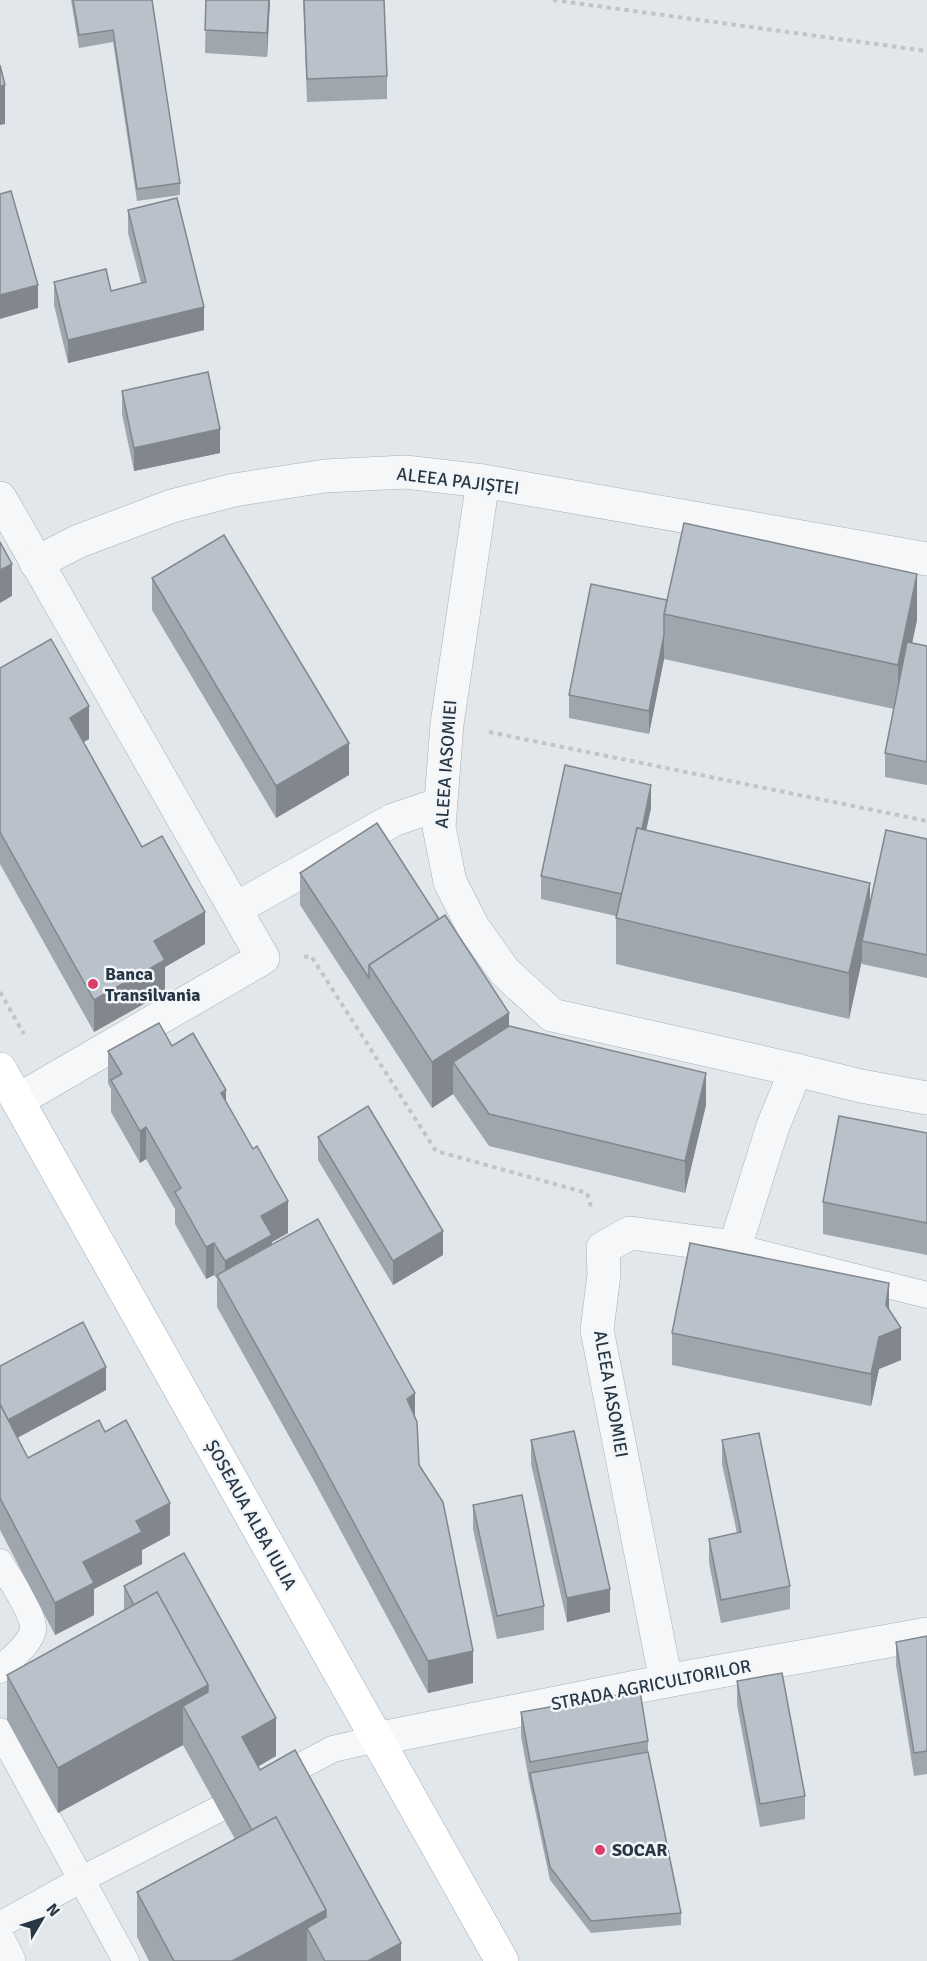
<svg xmlns="http://www.w3.org/2000/svg" width="927" height="1961" font-family="Signika,sans-serif">
  <rect width="100%" height="100%" fill="#e2e7ec"/>
  <g fill="none" stroke-linecap="round" stroke-linejoin="round">
    <defs>
      <g id="service">
        <path d="M735,1247l192,48"/>
        <path d="M0,1562c8,15 35,52 33,68 -3,15 -23,29 -33,40"/>
        <path d="M0,1731l126,230"/>
        <path d="M274,1780l59,-31 43,-10"/>
        <path d="M0,1925l82,-46 137,-70"/>
      </g>
      <g id="minor">
        <path d="M483,481l-36,243 -8,103 11,55 23,45 32,45 47,43 244,55 65,16 66,12"/>
        <path d="M0,498l263,460 -245,142"/>
        <path d="M36,563l43,-22 93,-35 62,-16 91,-14 80,-4 78,9 444,78"/>
        <path d="M235,909l158,-89 47,-16"/>
        <path d="M666,1681l-69,-351 7,-56 -1,-26 27,-15 105,14 38,-121 23,-56"/>
        <path d="M376,1739l290,-58 261,-47"/>
        <path d="M0,1943l9,18"/>
      </g>
      <path id="primary" d="M0,1069l502,892"/>
    </defs>
    <use href="#service" stroke="#a6afb7" stroke-width="27"/>
    <use href="#minor" stroke="#a6afb7" stroke-width="34"/>
    <use href="#primary" stroke="#a0adb9" stroke-width="34"/>
    <g stroke="#c0c5ca" stroke-width="4" stroke-dasharray="4.5 4.5" stroke-linecap="butt">
      <path d="M553,0l374,51"/>
      <path d="M489,732l438,89"/>
      <path d="M304,957l7,-1 125,195 151,42 4,14"/>
      <path d="M0,992l24,42"/>
    </g>
    <use href="#service" stroke="#f6f7f9" stroke-width="26"/>
    <use href="#minor" stroke="#f6f7f9" stroke-width="33"/>
    <use href="#primary" stroke="#fff" stroke-width="33"/>
  </g>
  <g fill="#9fa6ae">
    <path d="M71,0h81l28,183v12l-43,6 -24,-159 -34,6z"/>
    <path d="M206,0h64l-3,57 -62,-4z"/>
    <path d="M303,0h81l3,76v23l-80,3z"/>
    <path d="M128,210l76,120 -136,33 -14,-58v-23l57,9 30,-8 -13,-50z"/>
    <path d="M122,391l98,62 -86,18 -12,-57z"/>
    <path d="M152,578l197,197 -73,43 -124,-208z"/>
    <path d="M667,600l250,20 -5,23 15,3v139l-42,-8v-24l9,-44 -230,-50 -15,75 -80,-16v-23z"/>
    <path d="M0,668l89,71 -6,3 59,105 63,97 -40,23v25l-71,40 -94,-168z"/>
    <path d="M651,808l-5,22 224,77 57,-68v139l-65,-14v-4l-13,59 -233,-55v-48l-75,-17v-23z"/>
    <path d="M300,873l209,153 197,79 -21,88 -196,-47 -36,-52 -21,14 -132,-203z"/>
    <path d="M172,1046l54,56 62,131 -16,9v2l143,173 4,48 54,218 -45,10 -114,-212 -97,-174v-28l-3,-4 -8,4 -31,-55v-15l-29,-50 -6,4 -29,-51v-23l-3,-6v-32z"/>
    <path d="M927,1133v122l-104,-21v-32z"/>
    <path d="M318,1137l125,118 -50,30 -75,-125z"/>
    <path d="M672,1333l229,27 -22,9 -8,37 -199,-41z"/>
    <path d="M0,1366l106,24 -89,48 11,20 77,-26 65,103 -28,15v14l-48,25v26l-39,20 -55,-105z"/>
    <path d="M531,1440l79,172 -43,10 -36,-158z"/>
    <path d="M722,1440l68,146v23l-69,14 -12,-60v-24l28,-6 -15,-69z"/>
    <path d="M473,1505l71,101v24l-47,9 -24,-110z"/>
    <path d="M124,1586l152,170 -18,10 143,195h-252l-12,-24v-45l98,-53 -52,-94 -125,68 -51,-93v-45l117,-64z"/>
    <path d="M927,1636v138l-13,2 -18,-111v-23z"/>
    <path d="M737,1681l68,115v23l-45,8 -23,-122z"/>
    <path d="M521,1712l127,29v11l33,161v12l-90,8 -41,-53 -20,-94 -9,-50z"/>
  </g>
  <g fill="#82878d">
    <path d="M269,0h1l-3,57v-24z"/>
    <path d="M5,85v39l-5,1v-39z"/>
    <path d="M38,285v23l-38,11v-24z"/>
    <path d="M204,307v23l-136,33v-23z"/>
    <path d="M220,429v24l-86,18v-23z"/>
    <path d="M12,564v32l-12,7v-33z"/>
    <path d="M917,574v46l-19,90v-45z"/>
    <path d="M664,635v24l-15,75v-23z"/>
    <path d="M89,706v33l-19,11v-32z"/>
    <path d="M349,743v32l-73,43v-32z"/>
    <path d="M651,785v23l-24,110v-23z"/>
    <path d="M870,883v46l-8,12v19l-13,59v-46z"/>
    <path d="M205,912v32l-40,23v25l-71,40v-32l60,-59z"/>
    <path d="M509,1013v45l-56,4v32l-21,14v-46z"/>
    <path d="M706,1073v32l-21,88v-32z"/>
    <path d="M226,1090v32l-5,-29z"/>
    <path d="M146,1127v32l-6,4v-32z"/>
    <path d="M288,1201v32l-16,9v25l-47,22v-28l36,-45z"/>
    <path d="M443,1231v24l-50,30v-24z"/>
    <path d="M214,1243v32l-8,4v-32z"/>
    <path d="M889,1283v32l12,13v32l-22,9 -8,37v-32z"/>
    <path d="M106,1367v23l-102,55v-23z"/>
    <path d="M415,1393v33l-8,-27z"/>
    <path d="M170,1503v32l-28,15v14l-48,25v26l-39,20v-32l28,-41 53,-41z"/>
    <path d="M610,1589v23l-43,10v-24z"/>
    <path d="M473,1651v32l-45,10v-32z"/>
    <path d="M208,1685v46l-25,-25v39l-125,68v-45z"/>
    <path d="M276,1718v38l-34,20v-39z"/>
    <path d="M326,1910v46l-19,-28v33h-75z"/>
    <path d="M401,1943v18h-33z"/>
  </g>
  <g fill="#b9c1ca" stroke="#82878d" stroke-width="1.5">
    <path d="M73,0h79l28,183 -43,6 -24,-159 -34,5z"/>
    <path d="M206,0h63l-2,33 -62,-3z"/>
    <path d="M304,0h80l3,76 -80,3z"/>
    <path d="M0,65l5,20 -5,1z"/>
    <path d="M11,191l27,94 -38,10v-101z"/>
    <path d="M177,198l27,109 -136,33 -14,-58 52,-13 5,22 35,-9 -18,-72z"/>
    <path d="M208,372l12,57 -86,19 -12,-57z"/>
    <path d="M684,523l233,51 -19,91 -234,-51z"/>
    <path d="M224,535l125,208 -73,43 -124,-208z"/>
    <path d="M0,542l12,22 -12,6z"/>
    <path d="M591,584l76,16 -3,14v21l-15,76 -80,-16z"/>
    <path d="M51,639l38,67 -19,12 72,129 20,-11 43,76 -51,29 11,19 -71,40 -94,-168v-164z"/>
    <path d="M907,642l20,4v116l-42,-9z"/>
    <path d="M565,765l86,20 -9,44 -5,-1 -15,66 -81,-18z"/>
    <path d="M377,823l62,96 -70,46v13l-69,-105z"/>
    <path d="M637,828l233,55 -21,90 -233,-55z"/>
    <path d="M886,830l41,9v116l-65,-14z"/>
    <path d="M445,915l64,98 -77,49 -63,-97z"/>
    <path d="M159,1023l13,23 21,-13 33,57 -5,3 32,56 4,-3 31,55 -27,15 11,19 -47,26 -11,-18 -8,4 -31,-55 6,-4 -35,-61 -6,4 -29,-51 11,-6 -14,-23z"/>
    <path d="M509,1026l197,47 -21,88 -196,-47 -36,-52z"/>
    <path d="M368,1106l75,125 -50,30 -75,-124z"/>
    <path d="M839,1116l88,17v90l-104,-21z"/>
    <path d="M318,1219l97,174 -8,6 10,23 2,43 24,37 30,149 -45,10 -114,-212 -97,-174z"/>
    <path d="M690,1243l199,40 -3,22 15,23 -22,9 -8,37 -199,-41z"/>
    <path d="M83,1322l23,45 -98,53 -8,-16v-38z"/>
    <path d="M0,1404l28,54 71,-38 6,12 21,-12 44,83 -34,18 6,11 -59,30 11,21 -39,20 -55,-105z"/>
    <path d="M574,1431l36,158 -43,9 -36,-158z"/>
    <path d="M759,1433l31,153 -69,14 -12,-61 32,-7 -19,-92z"/>
    <path d="M522,1495l22,111 -47,10 -24,-111z"/>
    <path d="M184,1553l92,165 -34,19 18,33 35,-20 106,193 -33,18h-43l-18,-33 19,-11v-7l-50,-93 -24,13 -69,-124 25,-14v-7l-51,-93 -23,13 -10,-19z"/>
    <path d="M157,1592l51,93 -150,83 -51,-93z"/>
    <path d="M927,1636v115l-13,2 -18,-111z"/>
    <path d="M782,1673l23,123 -45,8 -23,-123z"/>
    <path d="M640,1691l8,50 -118,21 -9,-50z"/>
    <path d="M648,1752l33,161 -90,8 -41,-54 -20,-94z"/>
    <path d="M276,1817l50,93 -94,51h-58l-37,-69z"/>
  </g>
  <g fill="#da3e6a" stroke="#f2f6f9" stroke-width="2">
    <circle cx="93" cy="984" r="6"/>
    <circle cx="600" cy="1850" r="6"/>
  </g>
  <g text-anchor="middle" dominant-baseline="central" stroke-width="5" stroke-linejoin="round" paint-order="stroke">
    <g font-size="18" fill="#283746" stroke="#f2f6f9">
      <text transform="translate(458 481) rotate(7)">ALEEA PAJIȘTEI</text>
      <text transform="translate(446 764) rotate(-86)">ALEEA IASOMIEI</text>
      <text transform="translate(611 1394) rotate(80)">ALEEA IASOMIEI</text>
      <text transform="translate(251 1515) rotate(61)">ȘOSEAUA ALBA IULIA</text>
      <text transform="translate(651 1685) rotate(-11)">STRADA AGRICULTORILOR</text>
    </g>
    <g font-size="18" font-weight="bold" fill="#283746" stroke="#f2f6f9" text-anchor="start">
      <text x="105" y="974">Banca<tspan x="105" dy="21">Transilvania</tspan></text>
      <text x="612" y="1850">SOCAR</text>
    </g>
  </g>
  <g transform="translate(42 1919) rotate(51)" stroke="#f2f6f9" stroke-width="4.5" paint-order="stroke">
  <path d="M0-4.5L10 22L0 15L-10 22Z" fill="#283746"/>
  <text y="-9" font-size="16" font-weight="bold" text-anchor="middle" fill="#283746">N</text>
  </g>
</svg>
